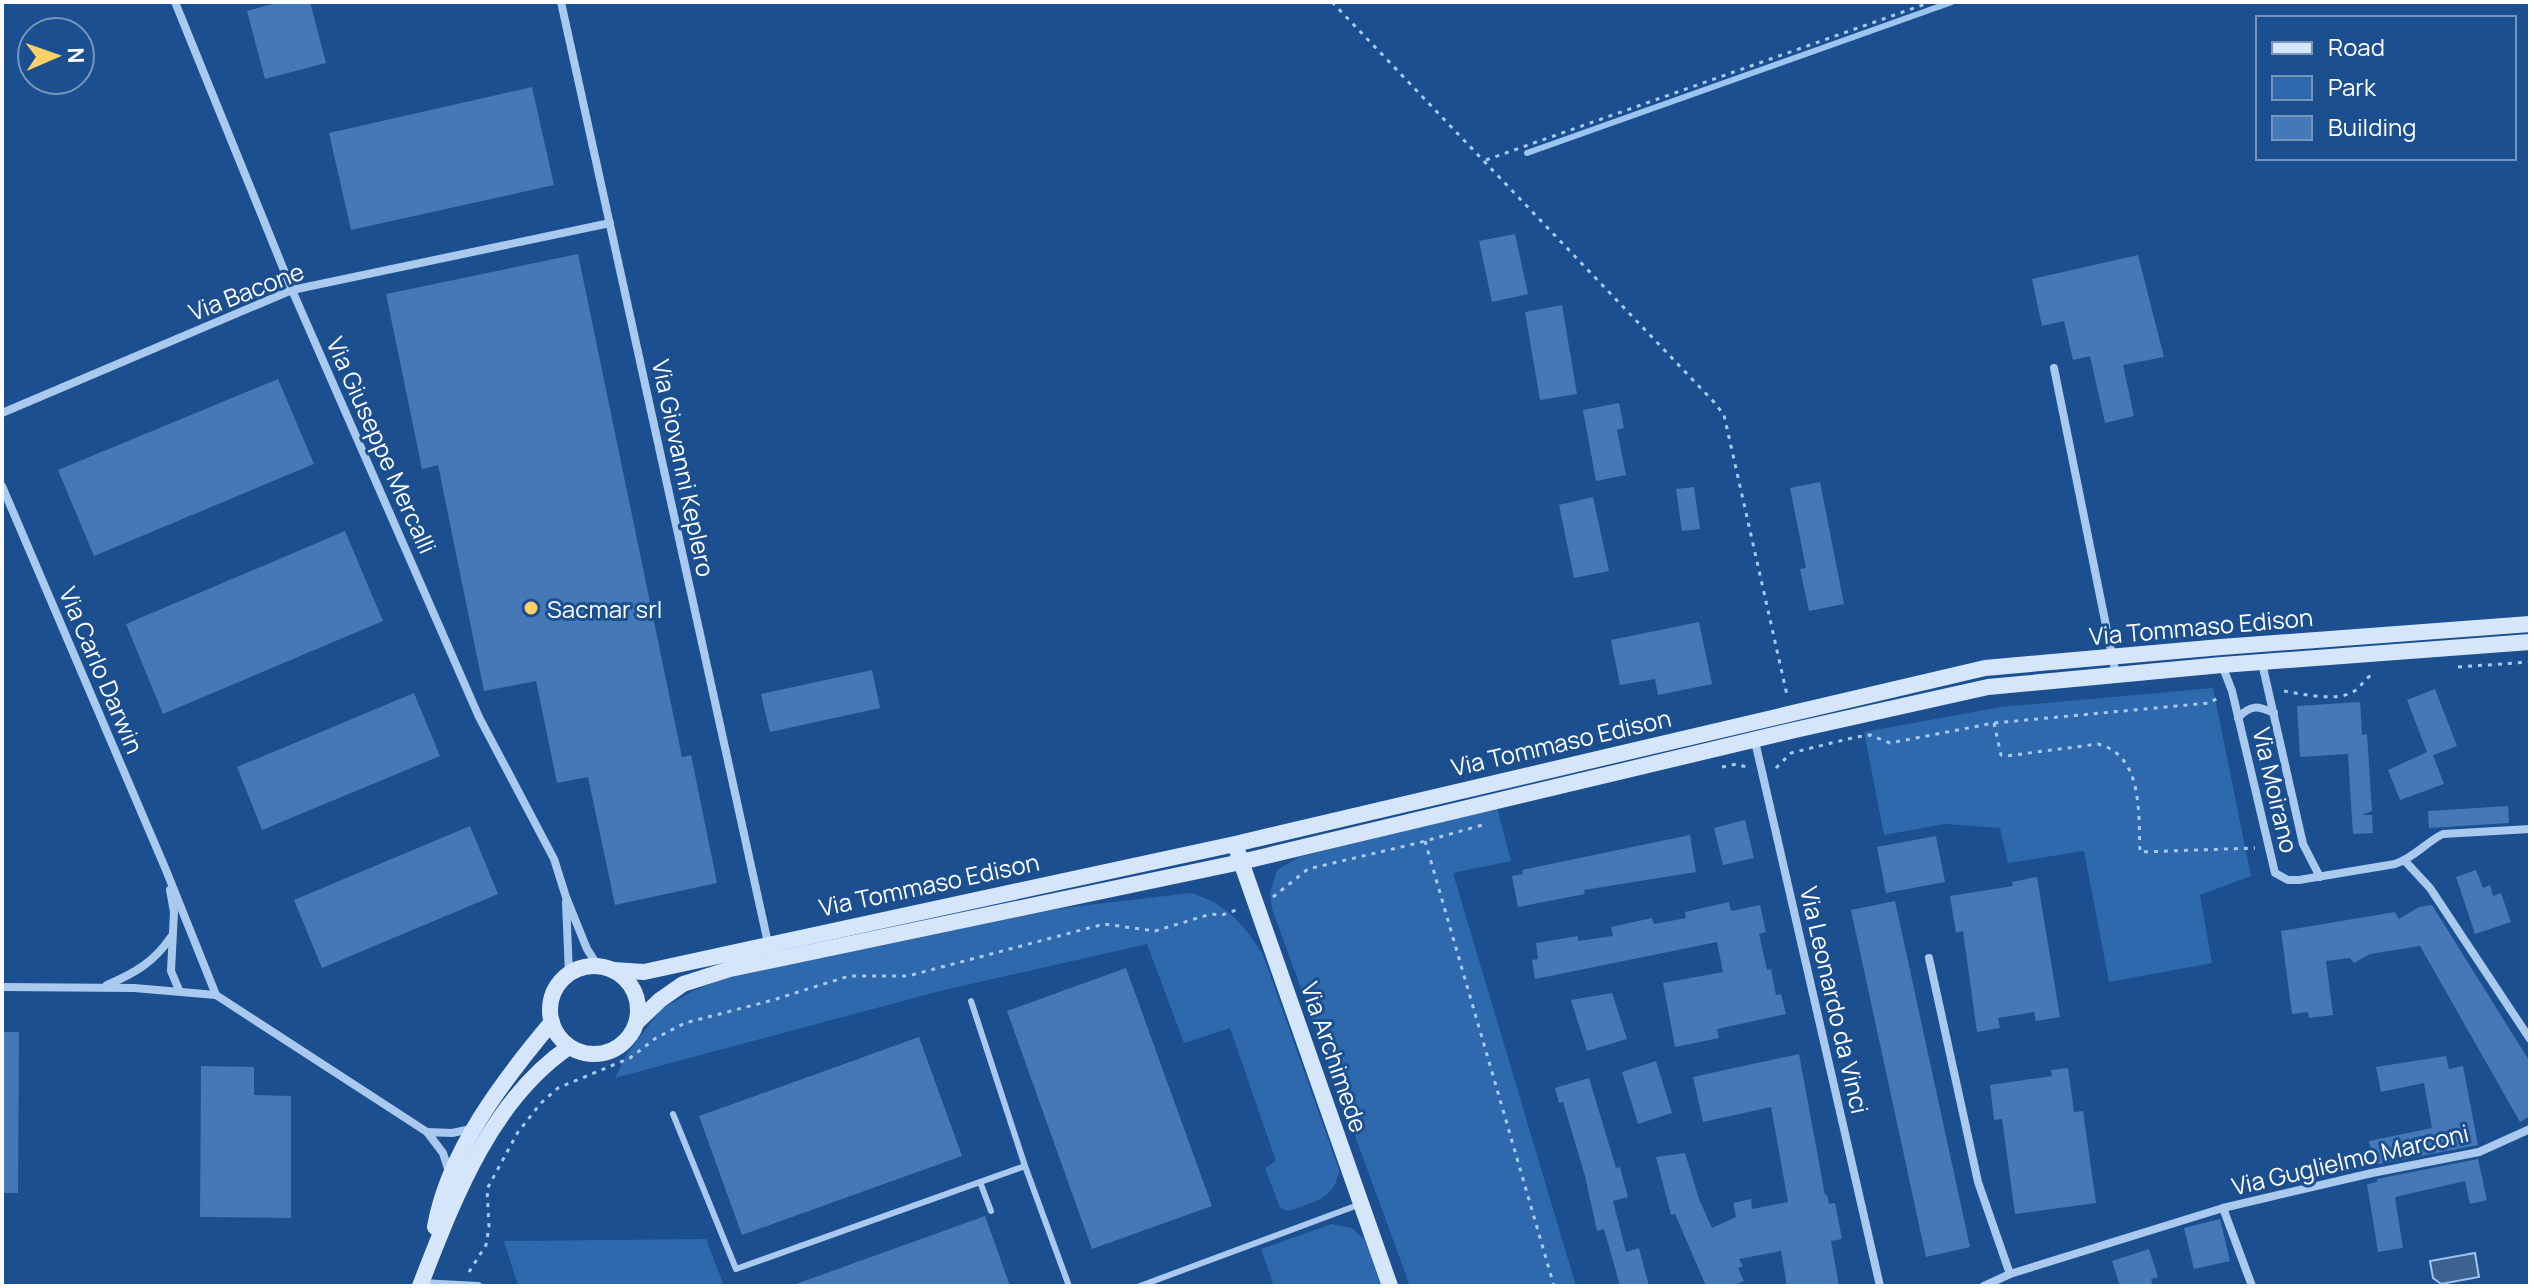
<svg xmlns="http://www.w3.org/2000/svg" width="2532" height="1288" font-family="Manrope,sans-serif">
  <rect width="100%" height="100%" fill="#1b4f8f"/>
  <g fill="#2e69ad">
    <path d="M2213,688l38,188 -51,19 12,68 -103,19 -25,-131 -76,12 -8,-35 -55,-4 -61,11 -20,-103 137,-25z"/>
    <path d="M1497,808l14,53 -58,12 123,413h-166l-138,-377 -2,-16 7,-23 22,-13z"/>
    <path d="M1191,893c37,12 51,29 72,62l76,215c-4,30 -26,32 -51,41l-8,-3 -15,-40 11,-7 -46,-133 -46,15 -37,-99 -207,47 -325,87 11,-23 35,-46 32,-18 34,-14 177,-39 159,-30z"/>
    <path d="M1332,1224l20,4 13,12 16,46h-107l-13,-37z"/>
    <path d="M706,1239l18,47h-206l-14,-45z"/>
  </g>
  <path fill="#3c6290" stroke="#9cc4f0" stroke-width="2" d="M2475,1253l4,24 -38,7 -8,-6 -3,-17z"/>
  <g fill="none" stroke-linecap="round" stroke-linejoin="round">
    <path stroke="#9cc4f0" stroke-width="6" d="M1527,153l425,-151"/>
  </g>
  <g fill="#4478b7">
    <path d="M280,2h30l16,61 -61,16 -18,-68z"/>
    <path d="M532,87l22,98 -203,45 -22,-97z"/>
    <path d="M1515,234l13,60 -36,8 -13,-61z"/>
    <path d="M578,254l104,503 9,-2 26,128 -102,22 -27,-128 -31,6 -21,-102 -52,10 -46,-226 -16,4 -36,-175z"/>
    <path d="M2138,255l26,102 -41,8 11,51 -29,7 -15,-67 -17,4 -9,-39 -22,5 -10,-47z"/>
    <path d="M1562,305l15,89 -37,6 -15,-88z"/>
    <path d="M278,379l36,85 -220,92 -36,-86z"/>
    <path d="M1619,403l5,25 -7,2 9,45 -30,6 -13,-71z"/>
    <path d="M1820,482l24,122 -35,7 -9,-42 6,-1 -16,-80z"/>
    <path d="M1694,487l6,42 -18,2 -6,-42z"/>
    <path d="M1593,497l16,74 -35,7 -15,-73z"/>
    <path d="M345,531l38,90 -220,93 -37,-90z"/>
    <path d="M1699,622l13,62 -54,11 -3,-16 -35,6 -9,-45z"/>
    <path d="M872,670l8,38 -110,24 -9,-38z"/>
    <path d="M2435,689l22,57 -24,9 11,29 -44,16 -12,-30 39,-18 -20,-52z"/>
    <path d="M414,693l26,63 -178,74 -25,-63z"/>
    <path d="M2360,702l2,33 5,-1 5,77 -10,4h10l1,18 -20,1 -5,-80 -48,3 -3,-51z"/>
    <path d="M2508,806l1,17 -80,5 -1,-17z"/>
    <path d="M1745,820l9,38 -31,7 -9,-37z"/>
    <path d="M470,826l28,68 -176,74 -28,-68z"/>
    <path d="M1690,835l6,37 -112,18 1,4 -67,13 -6,-31 11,-2 -1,-4z"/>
    <path d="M1936,836l9,46 -59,11 -9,-46z"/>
    <path d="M2476,870l7,18 7,-3 3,11 8,-3 10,29 -36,12 -19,-57z"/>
    <path d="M2037,877l23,140 -24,4 -2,-9 -36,6 2,10 -23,4 -14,-101 -7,2 -6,-37 63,-10 -1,-4z"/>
    <path d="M1895,901l75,346 -44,10 -75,-347z"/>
    <path d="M1729,902l2,9 29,-6 6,27 -7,2 8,36 4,-1 5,26 5,-1 5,20 -69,15 2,9 -44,9 -12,-64 60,-11 -6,-30 -182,37 -3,-19 6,-1 -2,-16 42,-7v5l35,-5 -2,-9 41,-9 2,6 32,-6 -1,-6z"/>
    <path d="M2432,905l98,157v54l-10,6 -100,-176 -50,8 -16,9 -4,-5 -24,3 7,54 -24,3 -1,-6 -16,2 -11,-83 114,-19 4,7 20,-12z"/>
    <path d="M1126,968l86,238 -120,43 -85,-238z"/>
    <path d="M1612,993l15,46 -40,12 -16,-51z"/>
    <path d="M2,1032h17l-1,161h-16z"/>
    <path d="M919,1037l43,119 -220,79 -43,-119z"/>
    <path d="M1799,1054l26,141h2l2,9 6,-1 7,36 -11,2 8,45h-52l-6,-35 -42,8 4,7 -5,2 6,13 -11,5h-27l-31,-72 -4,1 -15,-58 29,-4 14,46 13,29 24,-11 -3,-14 18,-4 1,10 36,-7 -17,-95 -68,15 -10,-45z"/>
    <path d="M2446,1056l3,13 14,-3 15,79 -104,20 -5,-24 63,-13 -8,-45 -43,9 -5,-25z"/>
    <path d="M1656,1061l16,52 -34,11 -16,-52z"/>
    <path d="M201,1066l53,1v28l37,1v122l-91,-1z"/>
    <path d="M2068,1068l6,44 9,-1 13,92 -81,11 -13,-95 -8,1 -4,-35 62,-9 -1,-6z"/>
    <path d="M1589,1078l27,90 4,-1 8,30 -15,4 13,51 13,-4 10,38h-29l-16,-57 -7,2 -12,-55 -22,-74 -4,1 -4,-15z"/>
    <path d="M2478,1159l9,41 -17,4 -5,-23 -70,16 8,51 -25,4 -11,-68 10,-2v-3z"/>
    <path d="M985,1216l25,70h-214v-2z"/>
    <path d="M2220,1219l10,42 -36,8 -10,-41z"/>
    <path d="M2149,1249l9,28 -7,2 2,7h-33l-8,-25z"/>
  </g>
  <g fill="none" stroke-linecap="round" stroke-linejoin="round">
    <g stroke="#a9c9ee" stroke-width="3" stroke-dasharray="4 6" stroke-linecap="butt">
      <path d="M1332,2l381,399 11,14 63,280"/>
      <path d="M1486,160l445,-158"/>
      <path d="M2458,667l72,-5"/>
      <path d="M2284,691c18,3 55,12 72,-1 8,-6 6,-10 19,-17"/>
      <path d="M1994,723l7,32 5,1 92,-12c46,12 40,70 42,108l115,-4"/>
      <path d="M1722,767l15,-3 9,3"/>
      <path d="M1776,768l15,-15 65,-16 14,-2 20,8 104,-20 215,-20 9,-5"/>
      <path d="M1425,841l129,445"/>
      <path d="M1273,897l35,-28 110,-26 68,-19"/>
      <path d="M469,1272l17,-27 3,-18 -2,-38 31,-57 23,-29 17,-15 72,-30 26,-20 29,-15 88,-23 76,-24h59l196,-52 51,7 56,-17 11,1 17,-6"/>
    </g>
    <g stroke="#a9c9ee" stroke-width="6">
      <path d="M971,1001l54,165"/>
      <path d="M673,1114l63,155 289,-103 44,120"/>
      <path d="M980,1182l11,29"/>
      <path d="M1140,1286l218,-81"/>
    </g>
    <g stroke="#a9c9ee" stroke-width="8">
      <path d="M175,2l117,288 187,427 75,142 12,38 21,52 11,17"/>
      <path d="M561,2l207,941"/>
      <path d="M2054,368l62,307"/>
      <path d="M2,413l290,-123 318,-67"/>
      <path d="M2,486l164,384 50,125"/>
      <path d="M2262,663l41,181 17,33"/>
      <path d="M2222,665l10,26 43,182 13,7h11l96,-16c19,-6 31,-22 48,-30l87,-5"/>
      <path d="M2238,718c13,-14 20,-12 36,-5"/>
      <path d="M1754,737l126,549"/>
      <path d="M2405,861l25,27 100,151"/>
      <path d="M170,890l4,22 -3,59 8,19"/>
      <path d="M566,902l3,72"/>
      <path d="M1929,958l49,224 32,92"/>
      <path d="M107,985c28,-12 47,-23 64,-48"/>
      <path d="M2,987l132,1 82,7 211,137"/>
      <path d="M449,1172l-6,-19 -16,-21 25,1 19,-4"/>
      <path d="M2223,1208l29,78"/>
      <path d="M421,1283l57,3"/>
      <path d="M1984,1286l26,-12 213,-66 149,-35 107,-21 51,-23"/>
    </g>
    <g stroke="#d6e6fa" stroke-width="16">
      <path d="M1238,853l152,433"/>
      <circle cx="594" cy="1010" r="44"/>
      <path d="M613,970l31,2 591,-128 750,-176 236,-21 309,-23"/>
      <path d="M637,1022l23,-22 23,-16 47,-15 511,-107 554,-132 193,-43 234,-22 308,-23"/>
      <path d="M435,1227c13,-75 69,-148 117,-205"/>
      <path d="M420,1286c34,-87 70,-185 149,-239"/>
    </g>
  </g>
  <circle fill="#ffd166" stroke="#1b4f8f" stroke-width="3" cx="531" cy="608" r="8"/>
  <g text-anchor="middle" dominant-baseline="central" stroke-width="6" stroke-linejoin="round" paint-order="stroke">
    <g font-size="24" fill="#fff" stroke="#1b4f8f">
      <text transform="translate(246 291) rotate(-21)">Via Bacone</text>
      <text transform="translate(382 445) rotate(66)">Via Giuseppe Mercalli</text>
      <text transform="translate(684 468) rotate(78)">Via Giovanni Keplero</text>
      <text transform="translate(2201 626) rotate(-5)">Via Tommaso Edison</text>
      <text transform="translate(102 670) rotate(67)">Via Carlo Darwin</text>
      <text transform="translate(1561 742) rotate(-13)">Via Tommaso Edison</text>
      <text transform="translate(2276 790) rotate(77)">Via Moirano</text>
      <text transform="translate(929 884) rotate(-12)">Via Tommaso Edison</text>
      <text transform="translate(1835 1000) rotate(77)">Via Leonardo da Vinci</text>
      <text transform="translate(1335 1057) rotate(71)">Via Archimede</text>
      <text transform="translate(2350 1159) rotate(-13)">Via Guglielmo Marconi</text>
    </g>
    <g font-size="24" fill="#fff" stroke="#1b4f8f" text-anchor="start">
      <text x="547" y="608">Sacmar srl</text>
    </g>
  </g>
  <rect width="2532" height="1288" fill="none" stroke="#ffffff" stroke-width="8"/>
  <rect x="2256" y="16" width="260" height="144" fill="#1b4f8f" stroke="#7695bc" stroke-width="2"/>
  <rect x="2272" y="42" width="40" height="12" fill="#d6e6fa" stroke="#7695bc" stroke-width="2"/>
  <text x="2328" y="56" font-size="24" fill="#ffffff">Road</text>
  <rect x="2272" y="76" width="40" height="24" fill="#2e69ad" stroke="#7695bc" stroke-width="2"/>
  <text x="2328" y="96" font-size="24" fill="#ffffff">Park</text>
  <rect x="2272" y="116" width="40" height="24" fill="#4478b7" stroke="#7695bc" stroke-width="2"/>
  <text x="2328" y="136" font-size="24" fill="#ffffff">Building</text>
  <g transform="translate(56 56) rotate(88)"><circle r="38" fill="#1b4f8f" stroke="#7695bc" stroke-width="2"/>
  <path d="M0-6L14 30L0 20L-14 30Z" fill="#ffd166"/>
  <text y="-12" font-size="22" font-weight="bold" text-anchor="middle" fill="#ffffff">N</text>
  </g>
</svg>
